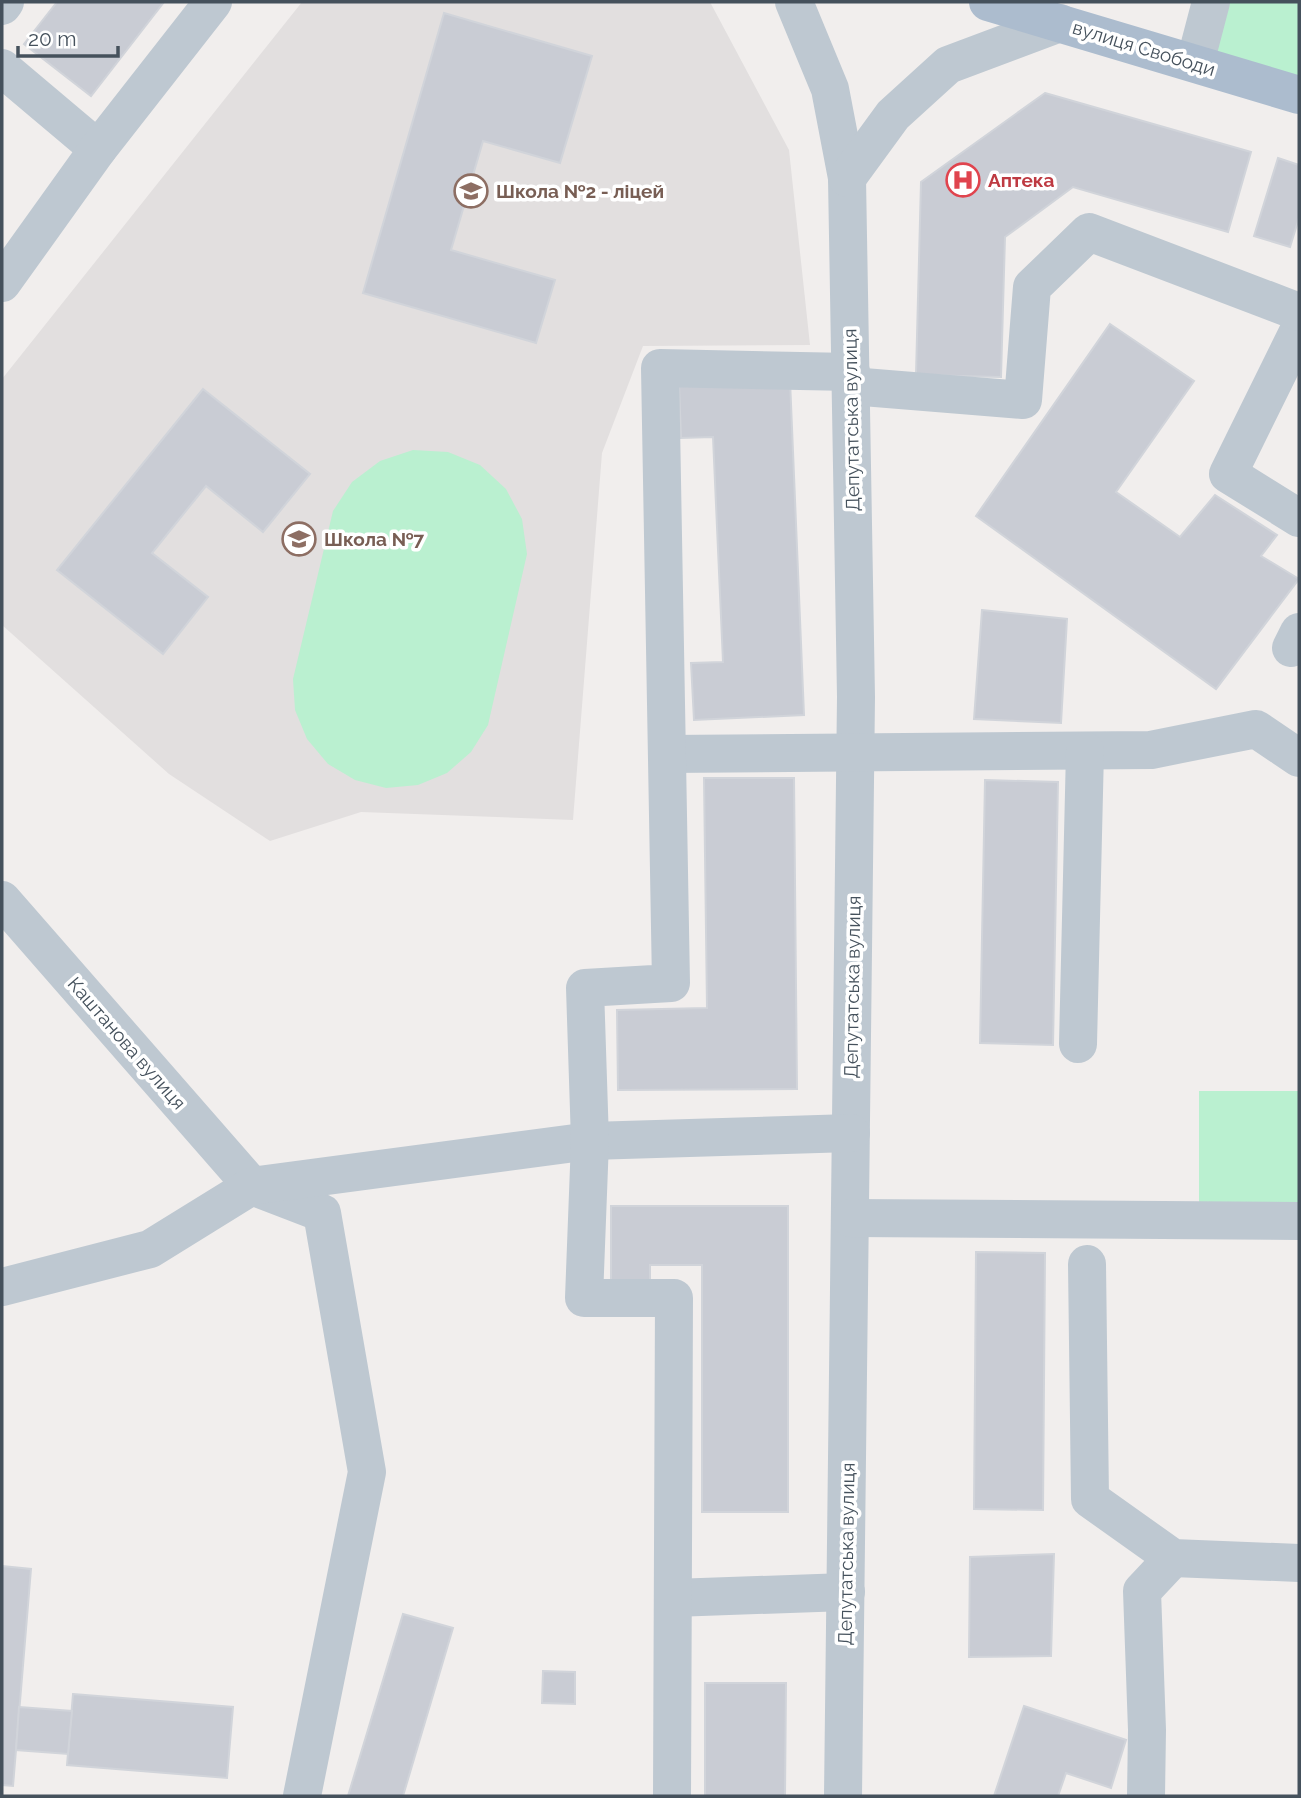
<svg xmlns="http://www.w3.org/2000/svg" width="1301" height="1798" font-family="Raleway,sans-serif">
  <rect width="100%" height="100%" fill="#f1eeed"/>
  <path fill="#e2dfdf" d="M302,2h408l79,148 21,195 -167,1 -41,107 -29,367 -212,-8 -91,29 -101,-67 -167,-149v-246z"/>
  <g fill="#baf0d0">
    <path d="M1211,2h88v93l-104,-32z"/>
    <path d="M413,450l35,2 32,13 26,24 16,30 5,35 -39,171 -17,27 -24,21 -29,12 -32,3 -31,-8 -27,-16 -21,-25 -12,-29 -2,-31 40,-168 19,-29 28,-21z"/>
    <rect x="1199" y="1091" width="100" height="117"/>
  </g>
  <g fill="#c9ccd4" stroke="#d1d4da" stroke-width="2">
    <path d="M57,2h107l-73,94 -67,-52z"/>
    <path d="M444,13l148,43 -32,107 -77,-22 -32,109 104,30 -19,63 -173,-50z"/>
    <path d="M1045,93l206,59 -23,80 -155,-45 -68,50 -4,140 -85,-2 5,-193z"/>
    <path d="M1278,158l21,7v53l-9,29 -36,-11z"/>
    <path d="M1110,324l84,57 -78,111 64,45 35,-42 62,40 -16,21 38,23 -83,110 -240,-173z"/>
    <path d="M790,380l14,335 -110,5 -3,-57 32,-1 -10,-225 -32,1 -2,-53z"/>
    <path d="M203,389l107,85 -47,58 -57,-46 -54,67 56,44 -45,57 -106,-84z"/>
    <path d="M982,610l85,9 -6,104 -87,-4z"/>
    <path d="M704,778h90l3,311 -179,1 -1,-80 90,-2z"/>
    <path d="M985,780l73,2 -5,263 -73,-2z"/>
    <path d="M611,1206h177v306h-86v-247h-52v18h-39z"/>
    <path d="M976,1252l69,1 -2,257 -69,-1z"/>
    <path d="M1054,1554l-3,102 -82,1 1,-100z"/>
    <path d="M2,1566l29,3 -18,217 -11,-1z"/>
    <path d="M403,1614l50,14 -50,168h-55z"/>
    <path d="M543,1671l32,1v32l-33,-1z"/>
    <path d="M705,1683h81l-1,113h-80z"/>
    <path d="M73,1694l160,13 -6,71 -160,-13z"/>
    <path d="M1024,1706l102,34 -15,48 -45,-15 -8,23h-64z"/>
    <path d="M19,1707l53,4 -4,43 -52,-4z"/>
  </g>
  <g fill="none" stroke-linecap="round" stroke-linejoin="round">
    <g stroke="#bec8d1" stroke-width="38">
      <path d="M794,2l36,87 17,89 9,519 -13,1099"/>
      <path d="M2,6l3,-4"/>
      <path d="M1195,63l16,-61"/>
      <path d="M2,68l96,81"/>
      <path d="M847,178l46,-63 55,-50 112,-42"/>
      <path d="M2,283l96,-134 115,-147"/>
      <path d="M1299,330l-71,144 71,44"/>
      <path d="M851,386l172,14 9,-113 57,-55 210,80"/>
      <path d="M1291,648l8,-16"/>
      <path d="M667,754l484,-4 105,-21 43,29"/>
      <path d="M2,900l250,286 70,27 45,259 -65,324"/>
      <path d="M1078,1044l7,-293"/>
      <path d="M850,1218l449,3"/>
      <path d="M1087,1264l3,235 83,59 126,5"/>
      <path d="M2,1287l148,-38 102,-63 338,-45 261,-8"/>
      <path d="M673,1598l173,-6"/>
      <path d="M672,1796l2,-498h-90l6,-157 -5,-153 86,-5 -11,-615 191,4"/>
      <path d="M1146,1796l1,-66 -5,-139 31,-33"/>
    </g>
    <path stroke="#acbcce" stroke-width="38" d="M988,2l311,93"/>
  </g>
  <defs>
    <symbol id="hospital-ring" viewBox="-11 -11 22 22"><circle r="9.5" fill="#fff" stroke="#e0444e" stroke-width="1.5"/><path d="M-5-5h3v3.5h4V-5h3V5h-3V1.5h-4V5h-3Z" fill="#e0444e"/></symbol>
    <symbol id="school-ring" viewBox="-11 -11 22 22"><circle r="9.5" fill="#fff" stroke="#8d6e63" stroke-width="1.5"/><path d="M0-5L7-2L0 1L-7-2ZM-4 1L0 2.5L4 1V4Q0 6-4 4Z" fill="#8d6e63"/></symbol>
  </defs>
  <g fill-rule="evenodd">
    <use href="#hospital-ring" x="944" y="161" width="38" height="38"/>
    <use href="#school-ring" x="452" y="172" width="38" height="38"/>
    <use href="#school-ring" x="280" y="520" width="38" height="38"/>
  </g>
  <g text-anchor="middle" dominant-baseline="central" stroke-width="7" stroke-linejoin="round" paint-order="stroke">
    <g font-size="19" fill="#45515c" stroke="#fff">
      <text transform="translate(1144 48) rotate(17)">вулиця Свободи</text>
      <text transform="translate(851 420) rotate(-91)">Депутатська вулиця</text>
      <text transform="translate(852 987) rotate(-89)">Депутатська вулиця</text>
      <text transform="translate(127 1043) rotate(49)">Каштанова вулиця</text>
      <text transform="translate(846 1554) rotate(-89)">Депутатська вулиця</text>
    </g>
    <g font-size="19" font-weight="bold" fill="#be3a42" stroke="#fff" text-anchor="start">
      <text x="988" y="180">Аптека</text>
    </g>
    <g font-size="19" font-weight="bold" fill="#785e54" stroke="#fff" text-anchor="start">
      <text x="496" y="191">Школа №2 - ліцей</text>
      <text x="324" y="539">Школа №7</text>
    </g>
  </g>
  <rect width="1301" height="1798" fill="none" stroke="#45515c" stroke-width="7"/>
  <path d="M18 46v10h100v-10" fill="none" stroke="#45515c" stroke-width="3.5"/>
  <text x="28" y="46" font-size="21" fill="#45515c" stroke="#ffffff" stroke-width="5" paint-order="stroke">20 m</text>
</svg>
